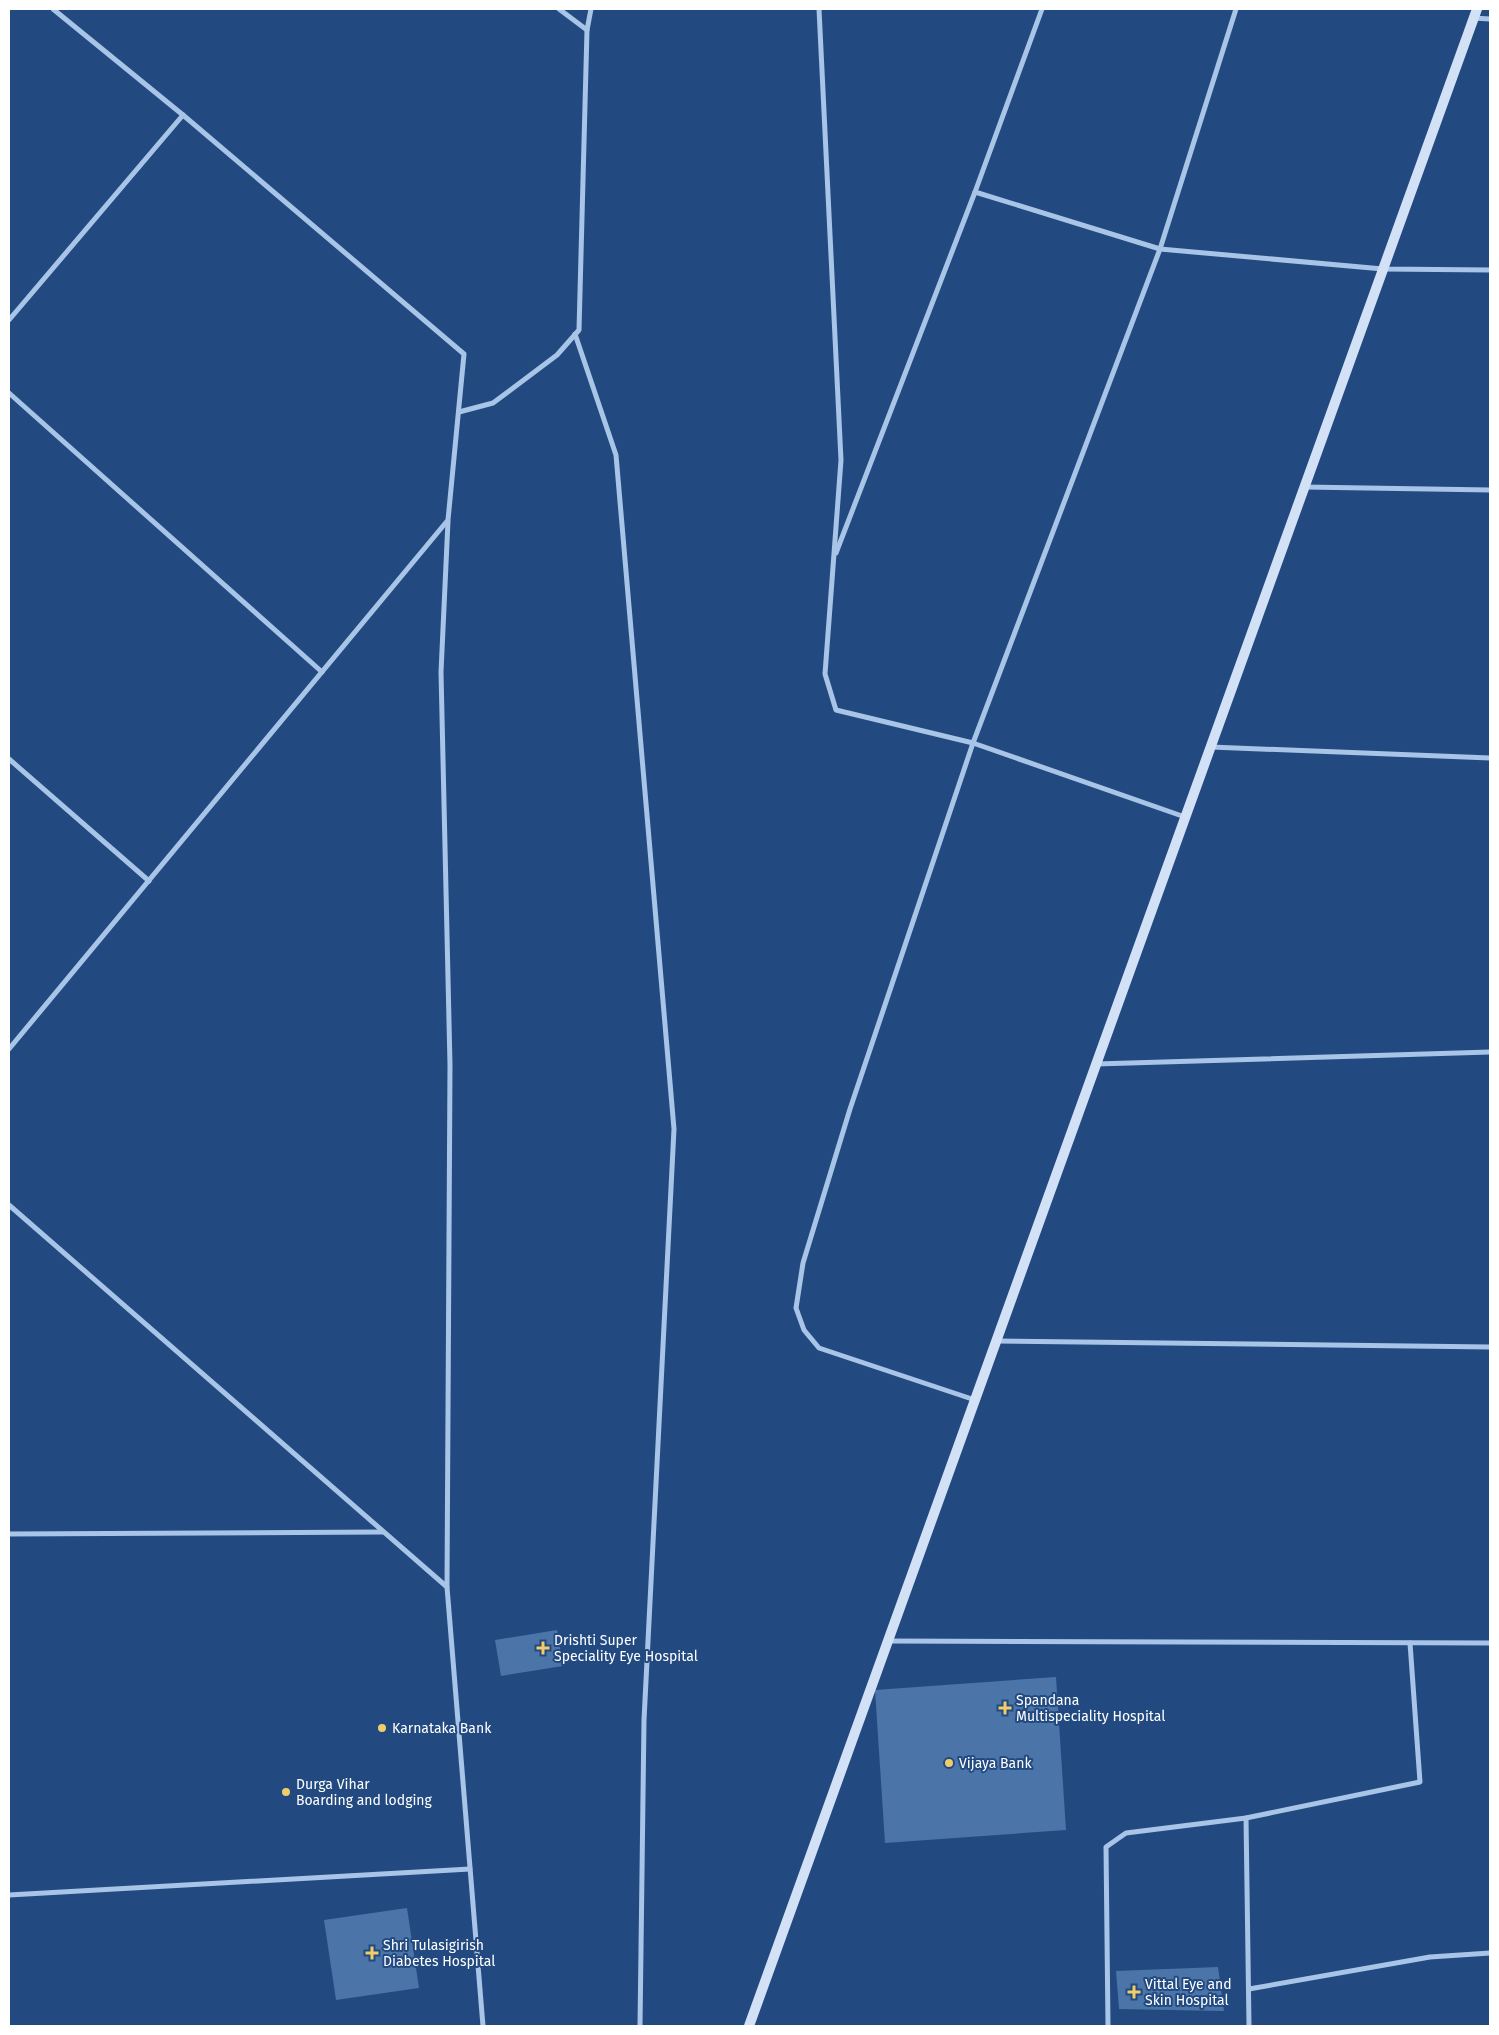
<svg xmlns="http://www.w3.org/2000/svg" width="1499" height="2035" font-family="'Fira Sans',sans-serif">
  <rect width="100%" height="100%" fill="#224a80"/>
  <g fill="#4b74a9">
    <path d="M557,1630l6,36 -62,10 -6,-36z"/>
    <path d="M1056,1677l10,153 -181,13 -10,-153z"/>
    <path d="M407,1908l12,80 -83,12 -12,-80z"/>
    <path d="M1218,1967l6,44 -105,-2 -3,-38z"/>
  </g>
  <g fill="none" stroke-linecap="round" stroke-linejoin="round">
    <g stroke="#a8c4e7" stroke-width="5">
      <path d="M559,9l28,21"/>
      <path d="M819,9l22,451 -16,214 11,36 137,33 212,74"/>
      <path d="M1042,9l-67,183 185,57 223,20 107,1"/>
      <path d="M1473,18l17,1"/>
      <path d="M9,320l174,-205"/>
      <path d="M575,334l41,121 58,674 -30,591 -4,306"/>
      <path d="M9,393l313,279"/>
      <path d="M459,412l34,-9 64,-48 22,-25 8,-300 4,-21"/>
      <path d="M1304,487l186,3"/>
      <path d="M836,553l139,-361"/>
      <path d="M1211,747l279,11"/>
      <path d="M9,759l140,122"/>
      <path d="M9,1049l439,-529 16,-166 -281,-239 -130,-106"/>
      <path d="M1096,1064l394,-12"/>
      <path d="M9,1205l438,382 36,439"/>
      <path d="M997,1341l493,6"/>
      <path d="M975,1400l-156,-52 -15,-18 -8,-22 7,-45 47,-154 123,-366 187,-494 76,-240"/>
      <path d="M9,1534l374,-2"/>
      <path d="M447,1587l3,-522 -9,-393 7,-151"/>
      <path d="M888,1641l602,2"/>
      <path d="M1246,1818l3,208"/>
      <path d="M9,1895l461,-26"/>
      <path d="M1249,1989l181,-32 60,-4"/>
      <path d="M1108,2026l-2,-179 20,-14 120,-15 174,-36 -10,-139"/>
    </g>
    <path stroke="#d2e1f6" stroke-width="10" d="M749,2026l728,-2017"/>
  </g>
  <g fill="#f3cc6a" stroke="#224a80" stroke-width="2">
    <path d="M540.5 1640.5h5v5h5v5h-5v5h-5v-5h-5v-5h5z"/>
    <path d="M1002.5 1700.5h5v5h5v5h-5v5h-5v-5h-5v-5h5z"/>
    <circle cx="382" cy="1728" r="5"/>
    <circle cx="949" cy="1763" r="5"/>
    <circle cx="286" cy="1792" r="5"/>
    <path d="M369.5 1945.5h5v5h5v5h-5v5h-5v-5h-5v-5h5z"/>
    <path d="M1131.5 1984.5h5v5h5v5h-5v5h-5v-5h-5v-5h5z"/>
  </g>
  <g text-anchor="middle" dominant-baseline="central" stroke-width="4" stroke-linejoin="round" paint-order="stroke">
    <g font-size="14" fill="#fff" stroke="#224a80" text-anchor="start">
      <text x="554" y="1640">Drishti Super<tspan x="554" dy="16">Speciality Eye Hospital</tspan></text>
      <text x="1016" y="1700">Spandana<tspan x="1016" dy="16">Multispeciality Hospital</tspan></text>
      <text x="392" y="1728">Karnataka Bank</text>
      <text x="959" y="1763">Vijaya Bank</text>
      <text x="296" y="1784">Durga Vihar<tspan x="296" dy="16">Boarding and lodging</tspan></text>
      <text x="383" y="1945">Shri Tulasigirish<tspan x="383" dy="16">Diabetes Hospital</tspan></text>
      <text x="1145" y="1984">Vittal Eye and<tspan x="1145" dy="16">Skin Hospital</tspan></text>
    </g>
  </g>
  <rect width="1499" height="2035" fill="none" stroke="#ffffff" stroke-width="20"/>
</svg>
